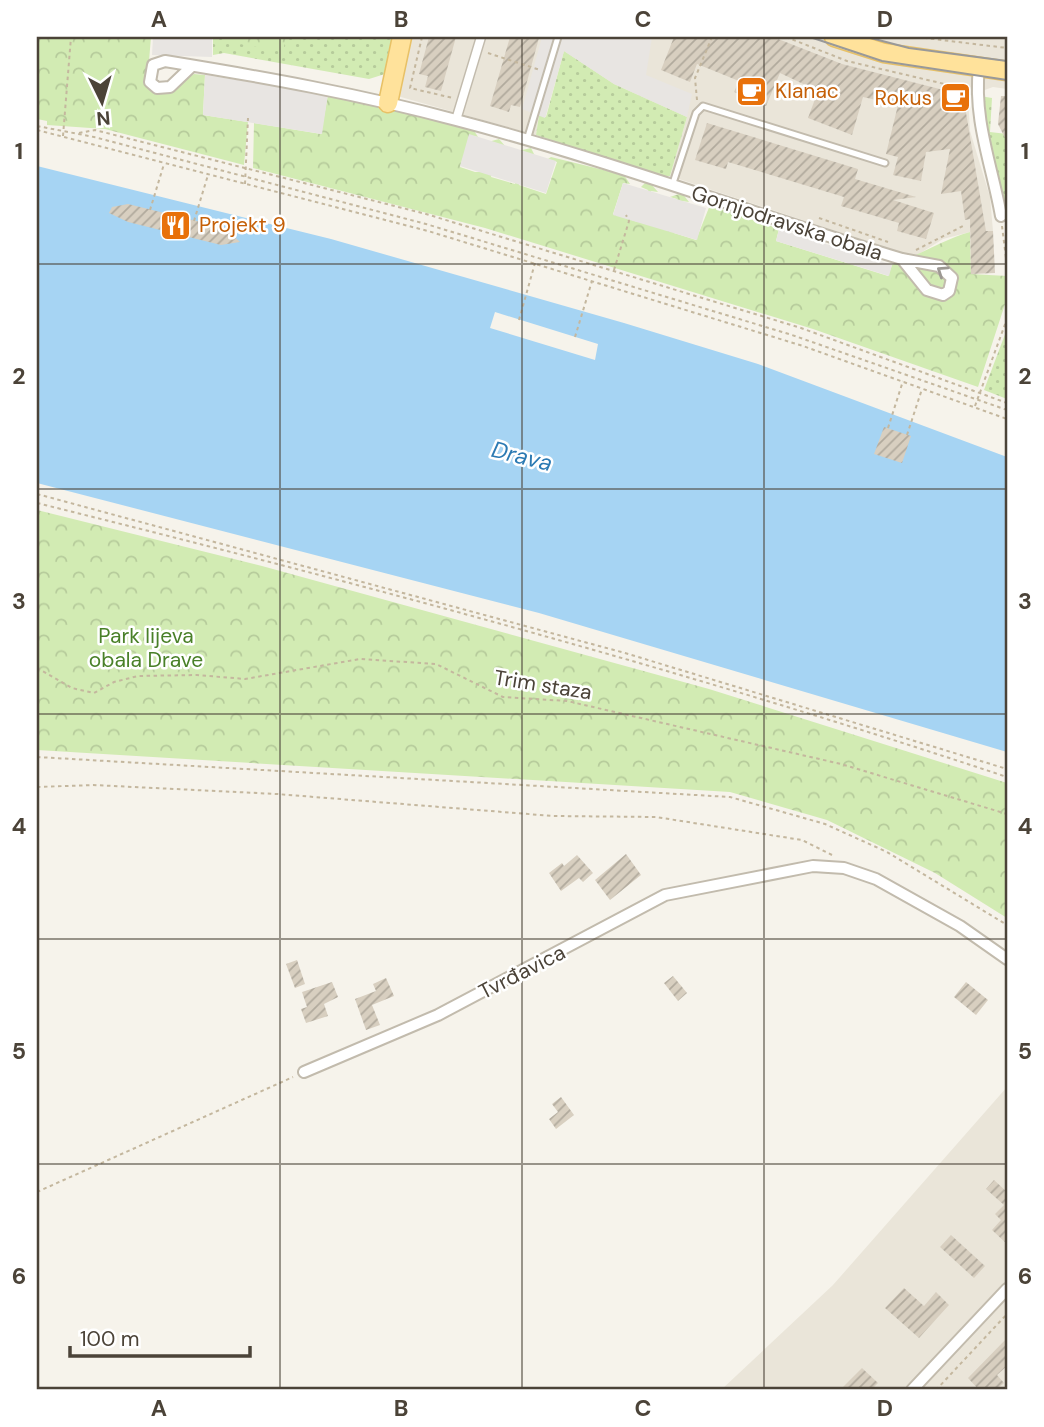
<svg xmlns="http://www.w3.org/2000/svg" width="1044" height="1427" font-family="'DM Sans',sans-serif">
  <defs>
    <pattern id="grass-dots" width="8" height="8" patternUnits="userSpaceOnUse" patternTransform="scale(1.75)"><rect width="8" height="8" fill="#d2ebb3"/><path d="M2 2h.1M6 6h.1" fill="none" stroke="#b6cb9b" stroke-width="1.8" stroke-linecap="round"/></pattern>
    <pattern id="park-crowns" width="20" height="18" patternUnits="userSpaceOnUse" patternTransform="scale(1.75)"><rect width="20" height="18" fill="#d2ebb3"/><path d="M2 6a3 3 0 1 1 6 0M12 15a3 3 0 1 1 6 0" fill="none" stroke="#b6cb9b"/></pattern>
    <pattern id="building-hatch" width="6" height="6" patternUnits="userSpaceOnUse" patternTransform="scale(1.75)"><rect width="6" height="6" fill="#d8cfc0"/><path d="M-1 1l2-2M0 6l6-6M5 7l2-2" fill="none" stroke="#b1aa9d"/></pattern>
  </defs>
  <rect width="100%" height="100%" fill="#f6f3eb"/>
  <g fill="#eae5d9">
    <path d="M393,37h614v52l-14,-2 -25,9 2,35 20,66 3,34 -23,1 -27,7 -29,18 -244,-81 17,-59 -73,-33 -50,-33 -19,67 -6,-3 -3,20 -153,-43z"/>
    <path d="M1007,1087v303h-286l112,-105z"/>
  </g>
  <g fill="url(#grass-dots)">
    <path d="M213,37h180l-8,37 -16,5 -145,-26 -11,2z"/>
    <path d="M564,51l50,33 73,33 -17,59h-12l-122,-41 3,-20 7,2z"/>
    <path d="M980,96l12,2 -2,34 17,2v93z"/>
    <path d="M1007,329v70l-23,-9z"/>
  </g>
  <g fill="url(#park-crowns)">
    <path d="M37,37h114l-4,48 22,6 25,-17 11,1 -2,40 45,7 -4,43 -139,-36 -58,-4v-4l-10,-2z"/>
    <path d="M231,37h55l-3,15 -53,-10z"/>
    <path d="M328,94l145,35 5,8 -8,-1 -10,31 15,5h13v-30l11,-3 7,8 -7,-1 -8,31 24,7 9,-30 -6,-3 13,-3 4,8 -8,-1 -8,30 27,9 11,-32 -9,-3 3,-2 73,18 6,9 -7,-1 -10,31 25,8 10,-32 -7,-3 4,-4 6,1 7,8 -7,-1 -10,30 25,7 11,-29 -7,-2 12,-4 7,9 -7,-1 -8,32 22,7 14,-35 69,24 -3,12 112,35 4,-11c28,-10 50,-25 78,-33l1,42 36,2v22l-29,89 -165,-58 -328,-101 -232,-60 1,-45 67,11z"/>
    <path d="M37,510l225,56 447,123 298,94v135l-72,-45 -108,-53 -97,-28 -693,-42z"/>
  </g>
  <g fill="#e8e5e2">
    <path d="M153,37h59v20l-60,-2z"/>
    <path d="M542,37h110l-6,38 46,19 -5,23 -73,-33 -50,-33 -19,67 -23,-9z"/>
    <path d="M205,75l123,19 -6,40 -119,-19z"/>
    <path d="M469,134l87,27 -10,32 -86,-27z"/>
    <path d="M623,183l83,25 -9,32 -84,-25z"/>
    <path d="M779,229l113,36 -3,11 -113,-35z"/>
  </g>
  <path fill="#a6d4f3" d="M37,166l294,73 293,84 134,41 249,93v295l-468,-139 -502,-130z"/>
  <path fill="#f6f3eb" d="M495,312l103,32 -3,16 -105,-32z"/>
  <g fill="url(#building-hatch)">
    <path d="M429,37h27l-15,54 -16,-4 3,-11 -9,-2z"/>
    <path d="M510,37l29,1 -19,69 -9,-2 -2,7 -19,-6z"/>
    <path d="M674,37h99l69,27 121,31 23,136h7l2,42 -24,1 -1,-55 -5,1 -4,-29 -20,3 9,-45 -24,3 -5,29 -28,-6 5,-18 -12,-3 12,-49 -35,-8 -11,38 -44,-17 10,-27 -38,-18 -14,33 -32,-14 5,-11 -42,-17 -7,18 -29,-12z"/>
    <path d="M1001,96h6v46l-9,-18z"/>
    <path d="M707,123l151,46 -3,10 61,18 -23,3 41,13 -8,26 -29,-8 2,-8 -58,-17 3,-9 -116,-35 -2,7 -31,-9z"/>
    <path d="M128,204l97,24 15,14 -19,3 -93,-23 -19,-9 3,-6z"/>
    <path d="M884,427l27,9 -9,27 -28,-9z"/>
    <path d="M626,854l15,21 -31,25 -15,-20z"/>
    <path d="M577,855l16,18 -10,9 -4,-4 -18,13 -12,-18 13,-10 2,3z"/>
    <path d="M297,960l8,24 -10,4 -9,-24z"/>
    <path d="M673,976l14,17 -9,8 -14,-18z"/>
    <path d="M386,978l8,18 -22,9 8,20 -14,5 -11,-31 21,-8 -3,-7z"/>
    <path d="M332,982l6,15 -14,7 4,12 -22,7 -5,-14 6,-2 -5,-15z"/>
    <path d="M966,982l22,18 -12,15 -22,-18z"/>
    <path d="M561,1097l13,18 -18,14 -7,-10 9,-7 -6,-8z"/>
    <path d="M994,1180l13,12v52l-15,-14 9,-10 -6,-6 9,-9 -18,-16z"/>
    <path d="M951,1235l34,31 -11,12 -34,-31z"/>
    <path d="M904,1288l20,18 12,-14 13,13 -30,33 -34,-30z"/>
    <path d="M1007,1338v28l-10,9 7,8 -8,7h-17l-11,-12z"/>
    <path d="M862,1368l16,15 -7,7h-31z"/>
  </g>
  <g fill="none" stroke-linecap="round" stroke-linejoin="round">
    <defs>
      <g id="service">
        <path d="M527,140l31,-103"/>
        <path d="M672,186l24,-73 7,-7 182,57"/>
      </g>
      <path id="pedestrian" d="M456,120l25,-83"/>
      <g id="minor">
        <path d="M192,66l-22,21 -13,1 -7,-6 3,-17 12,-4c98,16 194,33 291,59 150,39 297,94 446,139l37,7 13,12 -3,13 -6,4 -16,-5 -25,-31"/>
        <path d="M979,67c-6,53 13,98 22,149"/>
        <path d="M304,1072l134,-57 227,-120 148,-29 31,2 32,11 84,47 47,33"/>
        <path d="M912,1390l95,-101"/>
      </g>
      <g id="primary">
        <path d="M834,37l50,16 123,18"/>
        <path d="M388,103l14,-66"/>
      </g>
    </defs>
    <use href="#service" stroke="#c2bbad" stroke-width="9"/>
    <use href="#pedestrian" stroke="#c2bbad" stroke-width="11"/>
    <use href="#minor" stroke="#c2bbad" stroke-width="14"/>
    <use href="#primary" stroke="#e8c166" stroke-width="21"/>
    <g stroke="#c4b79e" stroke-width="2" stroke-dasharray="3.5 3.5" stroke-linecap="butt">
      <path d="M422,37l-12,51 43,10"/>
      <path d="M786,37l61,24 119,28"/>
      <path d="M917,37l90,11"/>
      <path d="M488,53l52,17"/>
      <path d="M697,100l-2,-22 17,-41"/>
      <path d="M37,126l57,11 332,87 366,111 215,75"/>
      <path d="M37,130l391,101 375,115 204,73"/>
      <path d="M79,133l16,-3 331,84 375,114 206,75"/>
      <path d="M63,136l8,-99"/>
      <path d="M245,184l3,-66"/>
      <path d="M150,210l14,-46"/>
      <path d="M819,218l69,24"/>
      <path d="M194,221l14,-46"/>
      <path d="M1002,226l5,40"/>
      <path d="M916,250l49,-25"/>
      <path d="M614,270l15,-49 -3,-6"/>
      <path d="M519,320l16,-57"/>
      <path d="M575,337l17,-56"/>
      <path d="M975,406l32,-87"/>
      <path d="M888,428l15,-47"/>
      <path d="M907,435l15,-46"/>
      <path d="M37,494l588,159 382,116"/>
      <path d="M37,503c326,81 652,168 970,274"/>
      <path d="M37,668l35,20 22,5 20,-11 24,-6 59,-1 48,4 115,-20 76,5 67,33 64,4 274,63 166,50"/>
      <path d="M37,757l693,40 95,27 62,28 120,73"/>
      <path d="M37,787l56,-2 184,9 276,22 103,1 146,23 30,15"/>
      <path d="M37,1192l256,-115"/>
      <path d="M936,1390l71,-76"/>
    </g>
    <use href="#service" stroke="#fff" stroke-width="5"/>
    <use href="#pedestrian" stroke="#fff" stroke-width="8"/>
    <use href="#minor" stroke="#fff" stroke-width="10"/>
    <use href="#primary" stroke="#ffe29b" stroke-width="18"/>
    <g stroke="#999" stroke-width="2">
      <path d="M810,37l72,24 125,19"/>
      <path d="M867,37l42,11 98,13"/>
    </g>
  </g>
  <defs><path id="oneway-chevron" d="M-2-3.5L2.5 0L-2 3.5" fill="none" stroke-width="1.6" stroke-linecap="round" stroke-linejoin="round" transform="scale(1.75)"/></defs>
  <use stroke="#9c9892" href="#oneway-chevron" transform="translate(942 271) rotate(-146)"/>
  <path fill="none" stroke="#4b4338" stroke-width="2" stroke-opacity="0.55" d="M280,37v1353M522,37v1353M764,37v1353M37,264h970M37,489h970M37,714h970M37,939h970M37,1164h970"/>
  <defs>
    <symbol id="cafe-square" viewBox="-11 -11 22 22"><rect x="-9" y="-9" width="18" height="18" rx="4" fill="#e8710a" stroke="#fff"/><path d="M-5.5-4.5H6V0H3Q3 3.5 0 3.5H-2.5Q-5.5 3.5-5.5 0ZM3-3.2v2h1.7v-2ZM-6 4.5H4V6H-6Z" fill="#fff"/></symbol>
    <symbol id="restaurant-square" viewBox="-11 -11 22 22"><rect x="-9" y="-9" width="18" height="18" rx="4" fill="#e8710a" stroke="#fff"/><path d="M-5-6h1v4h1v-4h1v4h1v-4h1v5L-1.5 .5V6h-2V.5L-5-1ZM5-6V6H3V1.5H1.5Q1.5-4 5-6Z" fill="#fff"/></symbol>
  </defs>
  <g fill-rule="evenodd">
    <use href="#cafe-square" x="734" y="74" width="35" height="35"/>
    <use href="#cafe-square" x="938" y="80" width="35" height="35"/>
    <use href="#restaurant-square" x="158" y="208" width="35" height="35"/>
  </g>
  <g text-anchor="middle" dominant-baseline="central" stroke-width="5" stroke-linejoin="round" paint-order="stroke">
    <g font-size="21" fill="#c56008" stroke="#fff" text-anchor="start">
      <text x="775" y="91">Klanac</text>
      <text x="932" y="98" text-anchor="end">Rokus</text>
      <text x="199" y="225">Projekt 9</text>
    </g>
    <g font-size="21" fill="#4b4338" stroke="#fff">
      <text transform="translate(787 223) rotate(18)">Gornjodravska obala</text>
      <text transform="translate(543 685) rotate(9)">Trim staza</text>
      <text transform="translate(522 972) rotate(-27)">Tvrđavica</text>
    </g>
    <g font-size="21" fill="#498028" stroke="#fff">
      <text x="146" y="636">Park lijeva<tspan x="146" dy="24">obala Drave</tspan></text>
    </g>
    <g font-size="23" font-style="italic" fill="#2b7ab3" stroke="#fff">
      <text transform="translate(522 456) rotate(14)">Drava</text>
    </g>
  </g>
  <rect width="1044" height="1427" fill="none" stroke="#ffffff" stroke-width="77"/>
  <g transform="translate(102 102) rotate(175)" stroke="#ffffff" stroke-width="5" paint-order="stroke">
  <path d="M0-5L12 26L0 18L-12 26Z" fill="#4b4338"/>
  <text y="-10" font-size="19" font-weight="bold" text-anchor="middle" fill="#4b4338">N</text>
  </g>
  <path d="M70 1346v10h180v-10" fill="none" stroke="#4b4338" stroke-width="3.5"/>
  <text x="80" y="1346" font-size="21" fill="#4b4338" stroke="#ffffff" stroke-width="5" paint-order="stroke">100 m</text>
  <rect x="38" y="38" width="968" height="1350" fill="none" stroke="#4b4338" stroke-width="2.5"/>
  <g font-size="23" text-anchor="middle" font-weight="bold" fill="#4b4338">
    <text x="159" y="27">A</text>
    <text x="401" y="27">B</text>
    <text x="643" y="27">C</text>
    <text x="885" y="27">D</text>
    <text x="19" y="159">1</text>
    <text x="1025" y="159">1</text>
    <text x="19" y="384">2</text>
    <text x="1025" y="384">2</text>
    <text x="19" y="609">3</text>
    <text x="1025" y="609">3</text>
    <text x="19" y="834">4</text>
    <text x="1025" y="834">4</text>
    <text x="19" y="1059">5</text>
    <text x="1025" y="1059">5</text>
    <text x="19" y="1284">6</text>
    <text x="1025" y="1284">6</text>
    <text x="159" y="1416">A</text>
    <text x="401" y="1416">B</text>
    <text x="643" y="1416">C</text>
    <text x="885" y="1416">D</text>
  </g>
</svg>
